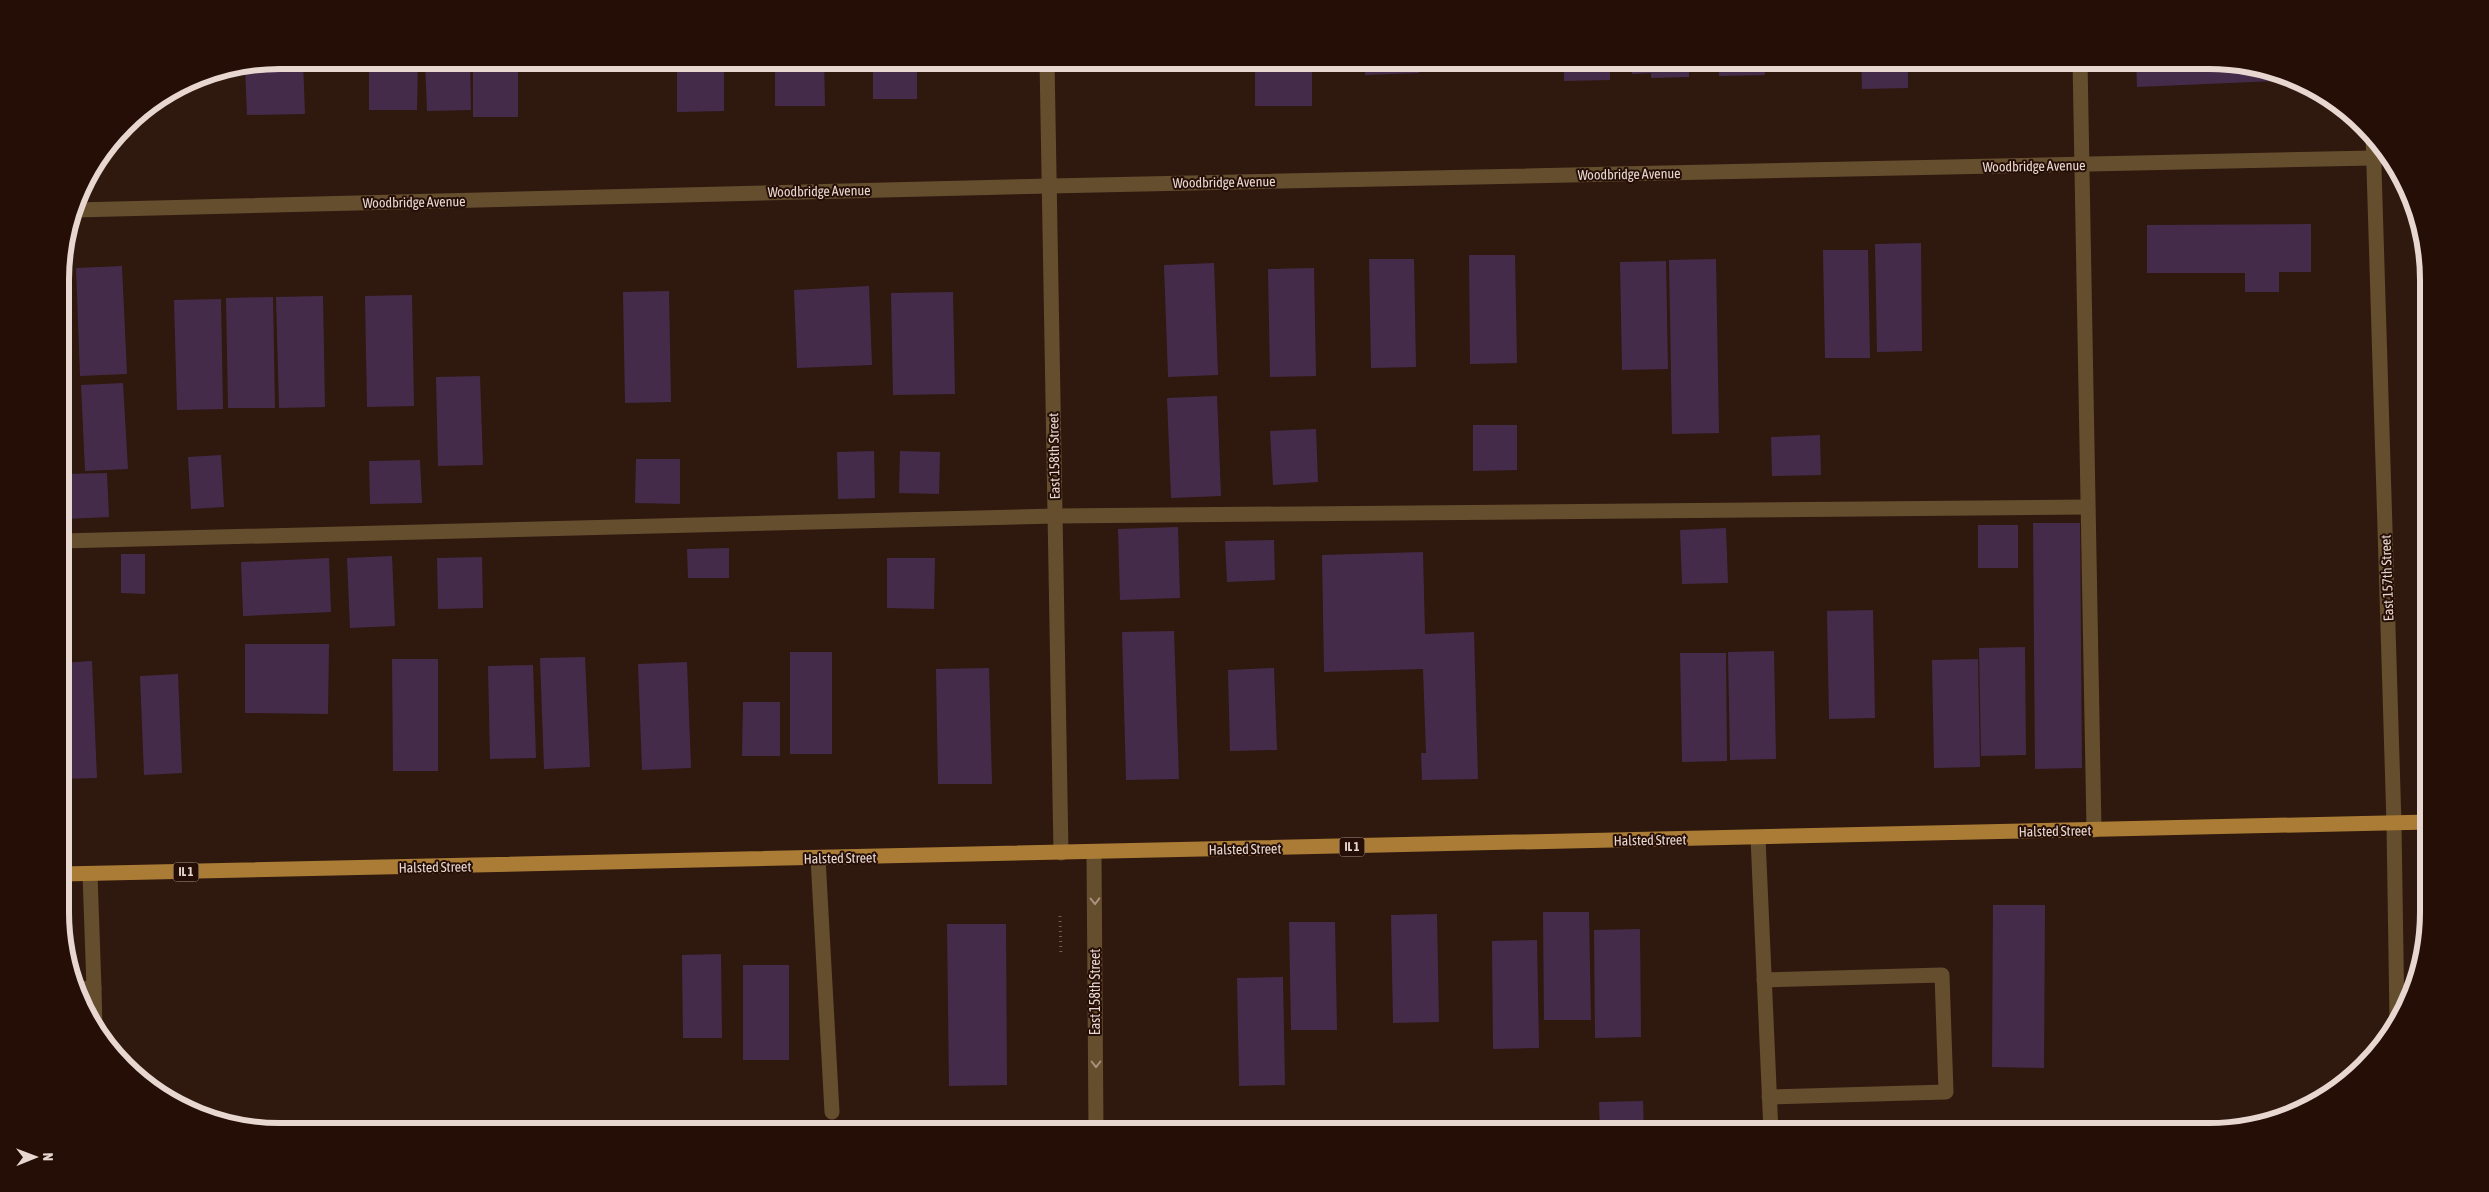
<svg xmlns="http://www.w3.org/2000/svg" width="2489" height="1192" font-family="'Asap Condensed',sans-serif">
  <rect width="100%" height="100%" fill="#2f180e"/>
  <g fill="#452b4a">
    <path d="M280,60h23l2,54 -58,1 -2,-48z"/>
    <path d="M369,60h49l-1,50h-48z"/>
    <path d="M425,60h45l1,50 -44,1z"/>
    <rect x="473" y="60" width="45" height="57"/>
    <path d="M677,60h47v51l-47,1z"/>
    <path d="M775,60h49l1,46h-50z"/>
    <rect x="873" y="60" width="44" height="39"/>
    <rect x="1255" y="60" width="57" height="46"/>
    <path d="M1365,60h54v13l-54,2z"/>
    <path d="M1451,60h53v10l-53,1z"/>
    <path d="M1564,60h46v20l-46,1z"/>
    <path d="M1631,60h58v17l-38,1v-5l-19,1z"/>
    <path d="M1719,60h45l1,15 -46,1z"/>
    <path d="M1861,60h47v28l-46,1z"/>
    <path d="M2017,60h47v7l-47,1z"/>
    <path d="M2136,60h73l85,17 5,3 -162,7z"/>
    <path d="M2311,224v48h-32v20h-34v-19h-98v-48z"/>
    <path d="M1921,243l1,108 -45,1 -2,-108z"/>
    <path d="M1823,250h45l2,108h-45z"/>
    <path d="M1469,255h46l2,108 -47,1z"/>
    <path d="M1369,259h45l2,108 -45,1z"/>
    <path d="M1716,259l3,174 -47,1 -3,-174z"/>
    <path d="M1666,261l2,108 -46,1 -2,-108z"/>
    <path d="M1214,263l4,112 -50,2 -4,-112z"/>
    <path d="M122,266l5,108 -47,2 -4,-108z"/>
    <path d="M1314,268l2,108 -46,1 -2,-108z"/>
    <path d="M869,286l3,79 -75,3 -3,-78z"/>
    <path d="M669,291l2,111 -46,1 -2,-111z"/>
    <path d="M953,292l2,102 -62,1 -2,-102z"/>
    <path d="M412,295l2,111 -47,1 -2,-111z"/>
    <path d="M323,296l2,111 -46,1 -3,-111z"/>
    <path d="M273,297l2,111h-47l-2,-110z"/>
    <path d="M221,299l2,110 -46,1 -3,-110z"/>
    <path d="M480,376l3,89 -45,1 -2,-89z"/>
    <path d="M123,383l5,86 -43,2 -4,-86z"/>
    <path d="M1217,396l4,100 -50,2 -4,-100z"/>
    <path d="M1473,425h44v45l-44,1z"/>
    <path d="M1316,429l2,53 -45,3 -3,-54z"/>
    <path d="M1820,435l1,40 -49,1 -1,-39z"/>
    <path d="M874,451l1,47 -37,1 -1,-47z"/>
    <path d="M900,451l40,1 -1,42 -40,-1z"/>
    <path d="M221,455l3,52 -33,2 -3,-52z"/>
    <path d="M636,459h44v45l-45,-1z"/>
    <path d="M420,460l2,43 -52,1 -1,-43z"/>
    <path d="M107,473l2,44 -43,2 -2,-45z"/>
    <path d="M2033,523h47l2,245 -47,1z"/>
    <rect x="1978" y="525" width="40" height="43"/>
    <path d="M1178,527l2,71 -60,2 -2,-71z"/>
    <path d="M1726,528l2,55 -46,1 -2,-54z"/>
    <path d="M1274,540l1,40 -48,2 -2,-41z"/>
    <path d="M729,548v30h-41l-1,-29z"/>
    <path d="M1423,552l2,82 49,-2 4,147 -56,1 -1,-27h5l-3,-84 -99,3 -2,-117z"/>
    <path d="M121,554h24v40l-24,-1z"/>
    <path d="M392,556l3,70 -45,2 -3,-70z"/>
    <path d="M482,557l1,51 -45,1 -1,-51z"/>
    <path d="M329,558l2,54 -88,4 -2,-54z"/>
    <path d="M887,558h48l-1,51 -47,-1z"/>
    <path d="M61,566h4l1,49h-5z"/>
    <path d="M1873,610l2,108 -46,1 -2,-108z"/>
    <path d="M1174,631l5,148 -53,1 -4,-148z"/>
    <path d="M245,644h84l-1,70 -83,-1z"/>
    <path d="M2025,647l1,108 -45,1 -2,-108z"/>
    <path d="M1774,651l2,108 -46,1 -2,-108z"/>
    <rect x="790" y="652" width="42" height="102"/>
    <path d="M1680,653h46l1,108 -45,1z"/>
    <path d="M585,657l5,110 -46,2 -4,-111z"/>
    <path d="M392,659h46v112h-45z"/>
    <path d="M1978,659l2,108 -46,1 -2,-108z"/>
    <path d="M92,661l5,117 -35,1 -1,-116z"/>
    <path d="M687,662l4,106 -49,2 -4,-106z"/>
    <path d="M533,665l3,93 -46,1 -2,-93z"/>
    <path d="M989,668l3,116h-54l-2,-115z"/>
    <path d="M1274,668l3,82 -47,1 -2,-81z"/>
    <path d="M178,674l4,99 -38,2 -4,-99z"/>
    <path d="M743,702h37v54h-38z"/>
    <path d="M1993,905h52l-1,163 -52,-1z"/>
    <path d="M1543,912h46l2,108h-47z"/>
    <path d="M1437,914l2,108 -46,1 -2,-108z"/>
    <path d="M1289,922h46l2,108h-46z"/>
    <path d="M947,924h59l1,161 -58,1z"/>
    <path d="M1640,929l1,108 -46,1 -1,-108z"/>
    <path d="M1537,940l2,108 -46,1 -1,-108z"/>
    <path d="M721,954l1,84h-39l-1,-83z"/>
    <rect x="743" y="965" width="46" height="95"/>
    <path d="M1283,977l2,108 -46,1 -2,-108z"/>
    <path d="M1643,1101l1,31h-44l-1,-30z"/>
  </g>
  <g fill="none" stroke-linecap="round" stroke-linejoin="round">
    <path stroke="#725d54" stroke-width="3" stroke-dasharray="1 4" stroke-linecap="butt" d="M1060,916l1,40"/>
    <g stroke="#644e2e" stroke-width="15">
      <path d="M1047,60l14,793"/>
      <path d="M2080,60l14,770"/>
      <path d="M2373,135l21,689 3,197"/>
      <path d="M75,210l975,-24 1323,-28"/>
      <path d="M61,541l994,-25 1032,-9"/>
      <path d="M1758,838l13,294"/>
      <path d="M1094,852l2,280"/>
      <path d="M818,858l14,254"/>
      <path d="M1764,980l178,-5 4,117 -177,5"/>
      <path d="M94,988l1,41"/>
      <path d="M75,989l19,-1 -4,-114"/>
    </g>
    <path stroke="#aa7c35" stroke-width="15" d="M62,874l2367,-52"/>
  </g>
  <defs><path id="oneway-chevron" d="M-2-3.5L2.5 0L-2 3.5" fill="none" stroke-width="1.6" stroke-linecap="round" stroke-linejoin="round" transform="scale(1.25)"/></defs>
  <g stroke="#a6927f">
    <use href="#oneway-chevron" transform="translate(1095 901) rotate(89)"/>
    <use href="#oneway-chevron" transform="translate(1096 1064) rotate(90)"/>
  </g>
  <g text-anchor="middle" dominant-baseline="central" stroke-width="4" stroke-linejoin="round" paint-order="stroke">
    <g fill="#250e05" stroke="#ae9b93" stroke-width="1">
      <rect x="1339.5" y="837.5" width="25" height="19" rx="4"/>
      <rect x="173.5" y="862.5" width="25" height="19" rx="4"/>
    </g>
    <g font-size="12" font-weight="bold" fill="#e8d7d0">
      <text x="1352" y="847">IL 1</text>
      <text x="186" y="872">IL 1</text>
    </g>
    <g font-size="14" fill="#e8d7d0" stroke="#250e05">
      <text transform="translate(2034 166) rotate(-1)">Woodbridge Avenue</text>
      <text transform="translate(1629 174) rotate(-1)">Woodbridge Avenue</text>
      <text transform="translate(1224 182) rotate(-1)">Woodbridge Avenue</text>
      <text transform="translate(819 191) rotate(-1)">Woodbridge Avenue</text>
      <text transform="translate(414 202) rotate(-1)">Woodbridge Avenue</text>
      <text transform="translate(1054 456) rotate(-91)">East 158th Street</text>
      <text transform="translate(2387 578) rotate(-92)">East 157th Street</text>
      <text transform="translate(2055 831) rotate(-1)">Halsted Street</text>
      <text transform="translate(1650 840) rotate(-1)">Halsted Street</text>
      <text transform="translate(1245 849) rotate(-1)">Halsted Street</text>
      <text transform="translate(840 858) rotate(-1)">Halsted Street</text>
      <text transform="translate(435 867) rotate(-1)">Halsted Street</text>
      <text transform="translate(1095 992) rotate(-90)">East 158th Street</text>
    </g>
  </g>
  <path d="M0 0H2489V1192H0ZM280 69H2209A211 211 0 0 1 2420 280V912A211 211 0 0 1 2209 1123H280A211 211 0 0 1 69 912V280A211 211 0 0 1 280 69Z" fill="#250e05" fill-rule="evenodd"/>
  <path fill="none" stroke="#e8d7d0" stroke-width="6" d="M280 69H2209A211 211 0 0 1 2420 280V912A211 211 0 0 1 2209 1123H280A211 211 0 0 1 69 912V280A211 211 0 0 1 280 69Z"/>
  <g transform="translate(35 1157) rotate(89)" stroke="#250e05" stroke-width="4" paint-order="stroke">
  <path d="M0-4L9 19L0 12L-9 19Z" fill="#e8d7d0"/>
  <text y="-8" font-size="14" font-weight="bold" text-anchor="middle" fill="#e8d7d0">N</text>
  </g>
</svg>
